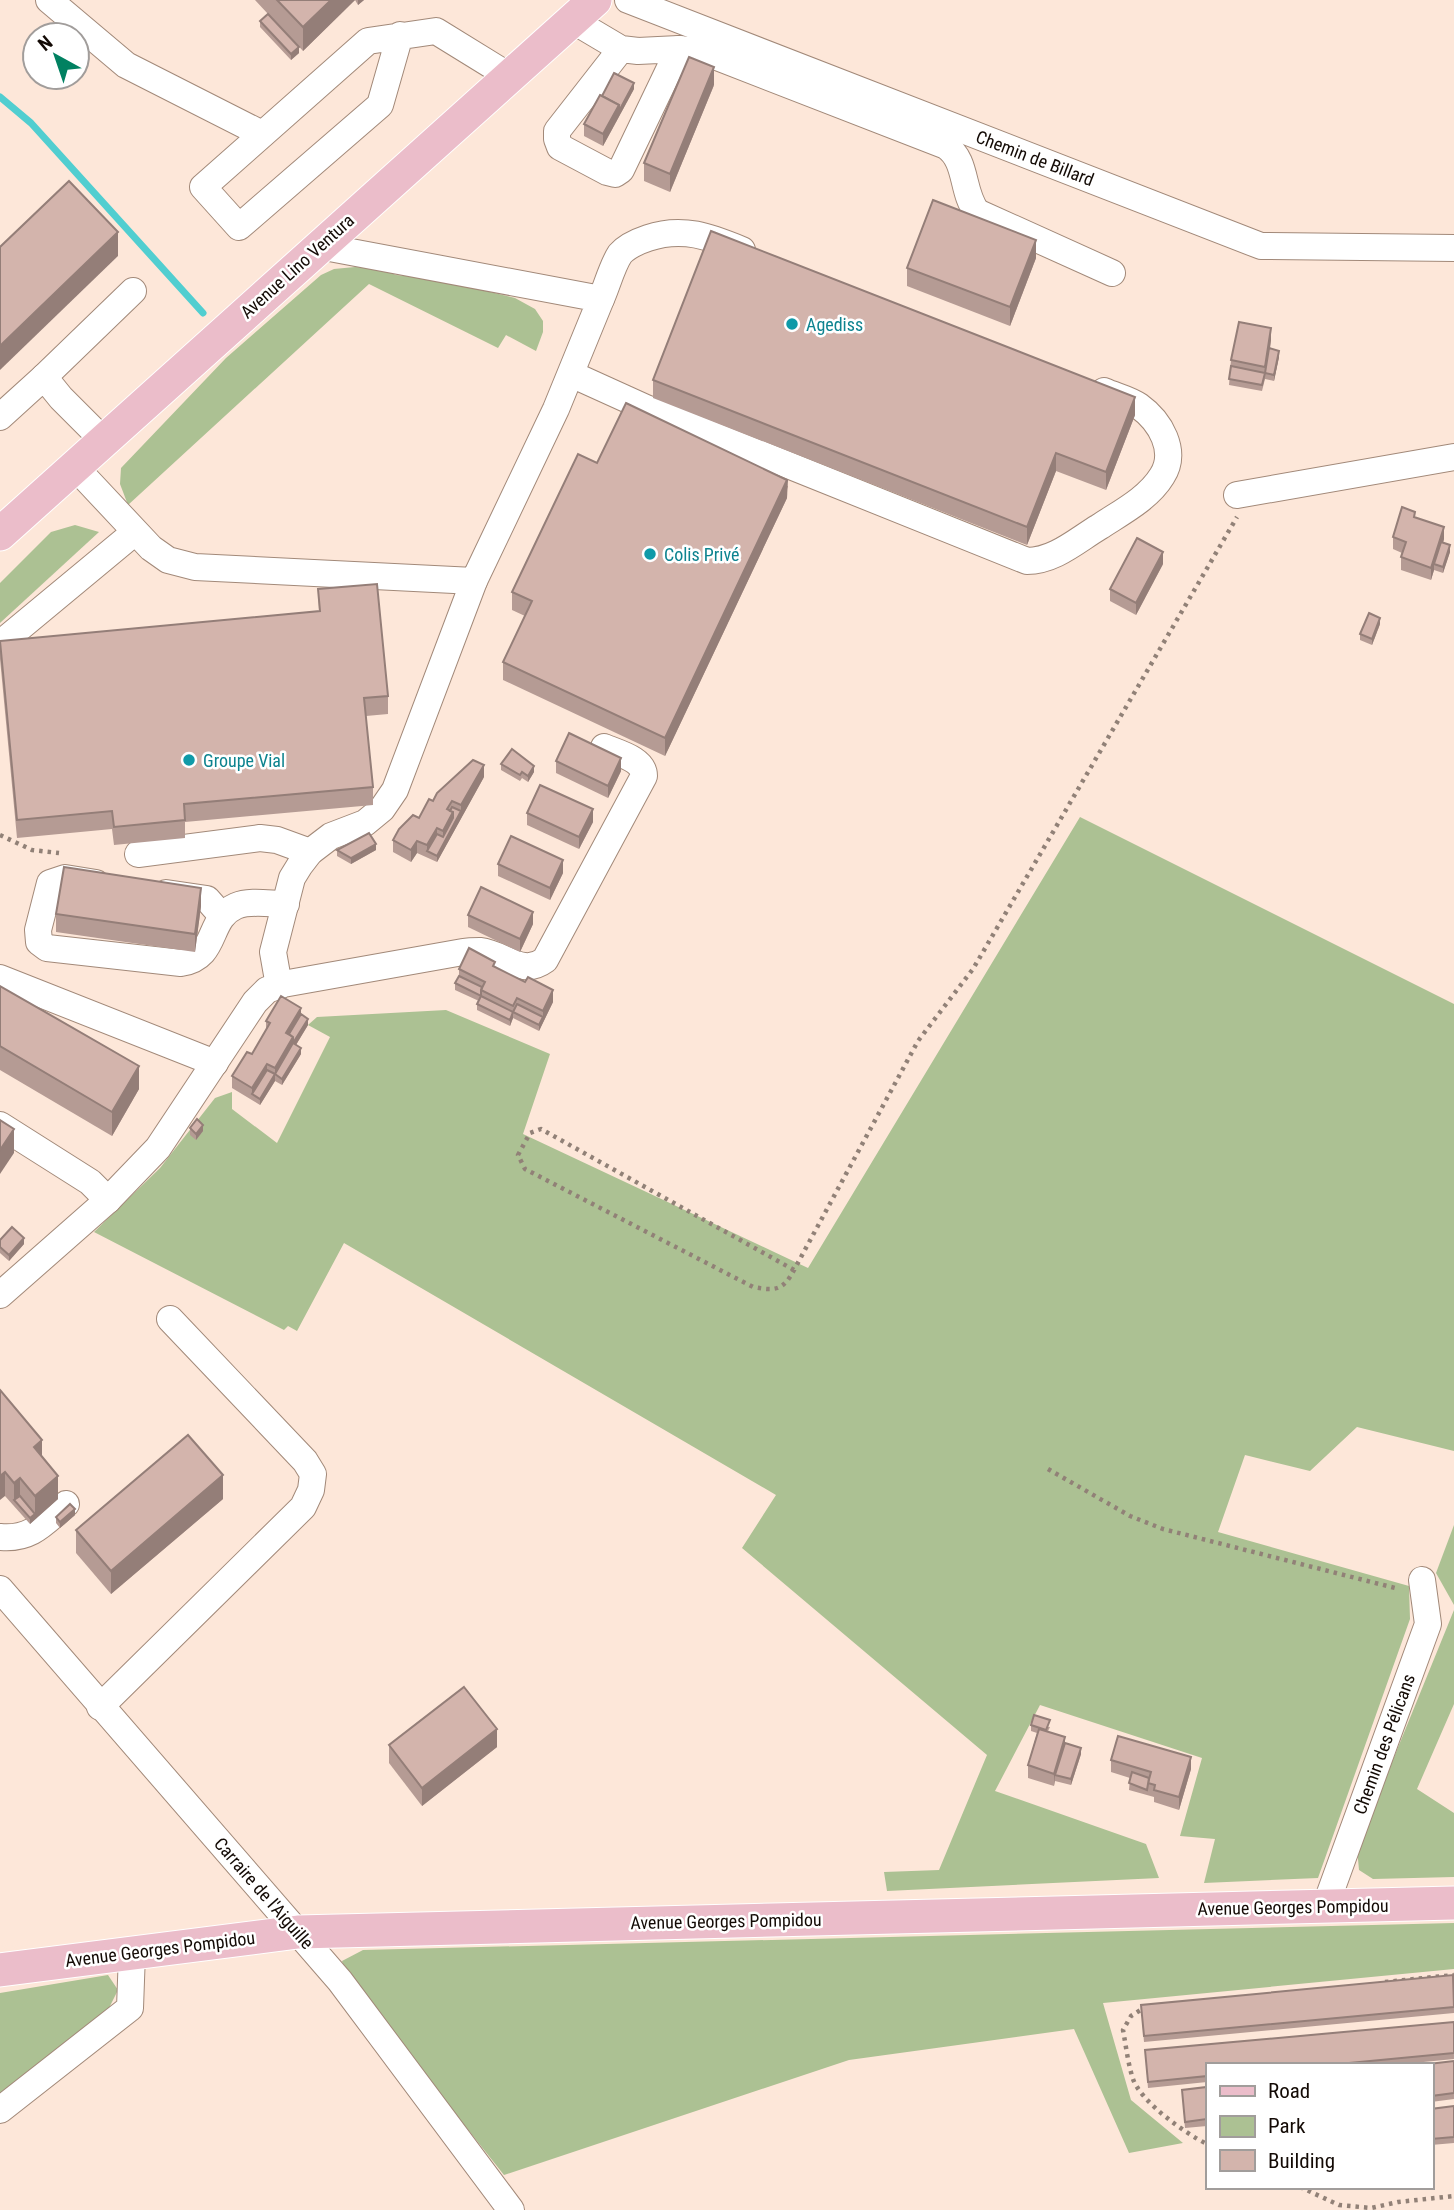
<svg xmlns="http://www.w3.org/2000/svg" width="1454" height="2210" font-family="'Roboto Condensed',sans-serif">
  <rect width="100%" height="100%" fill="#fde7d9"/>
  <g fill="#acc193">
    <path d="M355,267l25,1 16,7 41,4 78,19 20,11 8,12v11l-7,19 -30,-16 -8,13 -129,-64 -241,221 -8,-21 1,-16 105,-110 95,-83 13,-6z"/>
    <path d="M75,525l24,7 -99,91v-40l51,-51z"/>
    <path d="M1080,817l374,187v447l-97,-24 -47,44 -65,-16 -27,77 191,54 1,33 -92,259 -114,5 11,-44 -35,-3 22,-78 -162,-53 -45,86 151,53 13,34 -272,13 -3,-19 55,-2 48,-115 -245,-207 34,-53 -432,-252 -47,88 -9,-5 -4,4 -190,-98 66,-64 55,-70 17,-6v17l45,34 53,-106 -22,-12 9,-8 129,-7 104,44 -27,80 285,134z"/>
    <path d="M1454,1525v80l-18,-32z"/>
    <path d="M1454,1610v94l-37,85 37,24v64l-81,2 -14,-9 -2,-22z"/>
    <path d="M1454,1923v46l-351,34 28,97 52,43 -54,10 -55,-124 -225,31 -345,115 -158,-199 -4,-15 21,-11z"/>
    <path d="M108,1975l10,15 -9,18 -109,87v-102z"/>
  </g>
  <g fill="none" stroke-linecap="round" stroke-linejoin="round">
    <path stroke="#51ced0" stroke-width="7" d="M0,97l31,26 172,190"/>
    <defs>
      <g id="minor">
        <path d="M49,0l77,65 136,69"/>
        <path d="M628,0l633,246 193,2"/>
        <path d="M572,20l49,29 17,2 41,-2 -58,121 -6,4 -8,-2 -47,-25 -3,-8v-8l64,-82"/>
        <path d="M400,35l-20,70 -141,122 -36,-40 165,-146 68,-10 73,45"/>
        <path d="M679,49l25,3 242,94c22,15 15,46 31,66l135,61"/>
        <path d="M601,299c6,-13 11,-33 19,-45 6,-7 19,-13 28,-16 35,-12 62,-1 94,12"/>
        <path d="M571,374l75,34 381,153c27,0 49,-20 72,-34 21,-14 49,-28 63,-51 16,-25 -2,-55 -23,-70 -10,-7 -24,-10 -35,-15"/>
        <path d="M44,377l89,-86"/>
        <path d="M0,417l44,-40 17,21 43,43"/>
        <path d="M75,467l76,81 17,12 27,7 279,14 82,-172 45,-110 -282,-53"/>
        <path d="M1237,495l217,-38"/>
        <path d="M0,644l135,-112"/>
        <path d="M138,854l122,-16 17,2 33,12"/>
        <path d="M96,883l-31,-5 -15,5 -12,47 1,12 8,6 134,15c38,-6 25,-44 55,-57 14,-6 34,-2 50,-2"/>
        <path d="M166,893l41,6 15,17"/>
        <path d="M0,978l215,85"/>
        <path d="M279,986l-6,-34 19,-74 8,-13 10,-13 21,-16 34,-13 17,-14 13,-19 79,-209"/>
        <path d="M0,1125l90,57 18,18"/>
        <path d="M0,1295l108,-95 50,-52 97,-146 12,-12 16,-6 180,-32c6,-1 12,-1 17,-1 25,3 42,26 65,9l99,-184c0,-17 -26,-23 -40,-29"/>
        <path d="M0,1537c31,3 44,-14 66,-33"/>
        <path d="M0,1589l340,392 171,229"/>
        <path d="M100,1707l203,-200 8,-17 2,-16 -8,-13 -135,-142"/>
        <path d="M1325,1907l103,-283 -6,-44"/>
        <path d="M0,2110l130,-102 2,-55"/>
      </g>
      <g id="major">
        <path d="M0,534l595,-534"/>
        <path d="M0,1970l298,-38 1156,-29"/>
      </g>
    </defs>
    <use href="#minor" stroke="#a28979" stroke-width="28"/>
    <use href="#major" stroke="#fff" stroke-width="35"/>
    <g stroke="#918177" stroke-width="4.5" stroke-dasharray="3.5 5" stroke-linecap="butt">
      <path d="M0,835l32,15 27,3"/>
      <path d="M794,1270l-253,-141 -11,4 -12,22 7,14 228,118c22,4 30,4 41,-17l124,-229 55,-72 264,-452"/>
      <path d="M1048,1469l82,47 33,13 236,60"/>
      <path d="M1385,1982l69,-7"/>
      <path d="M1147,2006l-16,10 -8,14c3,16 5,34 10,49 8,23 53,55 74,65"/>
      <path d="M1300,2187l39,18 32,3 27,-6 56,-6"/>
    </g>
    <use href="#minor" stroke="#fff" stroke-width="26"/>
    <use href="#major" stroke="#ebbdca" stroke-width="33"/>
  </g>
  <g fill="#b59b94">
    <path d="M255,0h109l-6,5 -3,-5 -52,51 -11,-12 7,14 -8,7 -31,-33v-6l8,-7z"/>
    <path d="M714,85l-44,107 -26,-11v-18z"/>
    <path d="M634,89l-31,57 -19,-10v-12l18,-28z"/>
    <path d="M1036,258l-26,68 -103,-40v-18z"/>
    <path d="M1271,340l-1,9 9,8 -5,24 -9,-2 -3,12 -33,-6 2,-25z"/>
    <path d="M653,380l482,35 -29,75 -50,-19 -29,74 -374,-147z"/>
    <path d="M597,463l191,23 -1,3v9l-122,258 -162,-76v-18l22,-46 -13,-6v-18z"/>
    <path d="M1415,517l29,22 -1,4 7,9 -7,21 -9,-3 -3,10 -30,-10v-13l1,-4 -9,-4v-12z"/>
    <path d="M1163,564l-27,51 -26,-14v-12z"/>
    <path d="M318,589l70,107v18l-22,2 7,71v18l-188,17v16l-71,7 -2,-16 -95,9 -17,-179v-18l319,-30z"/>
    <path d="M1380,624l-8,21 -12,-5v-6z"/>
    <path d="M556,761l65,10 -13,27 -52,-25z"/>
    <path d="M501,764l33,8 -6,10 -6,-4 -2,3 -19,-11z"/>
    <path d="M484,777l-47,85 -20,-9 -6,9 -18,-10v-12l26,-22 14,-17z"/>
    <path d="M527,813l66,9 -14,27 -52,-24z"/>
    <path d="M337,850h39l-25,14 -14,-8z"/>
    <path d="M498,864l65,9 -13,27 -52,-24z"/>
    <path d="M201,906l-6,46 -139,-20v-18z"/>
    <path d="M468,915l65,9 -13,28 -52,-25z"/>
    <path d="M495,967l58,35 -14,29 -26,-13 -3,8 -33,-16v-6l2,-3 -24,-11v-7l4,-7v-7z"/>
    <path d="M0,986l139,103 -27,47 -112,-66z"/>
    <path d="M301,1014l7,11 -12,20 5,9 -19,31 -7,-4 -15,24 -28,-17v-12l20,-22 14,-23v-10z"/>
    <path d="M190,1128l13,3 -7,9 -6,-5z"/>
    <path d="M0,1240l24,4 -15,17 -9,-8z"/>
    <path d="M0,1390l42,68 16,41 -28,25 -25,-28z"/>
    <path d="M223,1499l-112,95 -35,-41v-23z"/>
    <path d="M75,1515l-15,13 -4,-5v-6z"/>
    <path d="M1031,1725l19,2 -2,4 33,23 -10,31 -16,-4 -1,5 -26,-8v-13l9,-32 -6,-2z"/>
    <path d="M389,1745l108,2 -75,59 -33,-43z"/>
    <path d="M1111,1760l80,9 -12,41 -25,-8v-5l-25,-7 1,-12 -19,-6z"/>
    <path d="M1454,1981v32l-310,29 -3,-37z"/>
    <path d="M1454,2022v37l-61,6h-186v17l-59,6 -3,-38z"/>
    <path d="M1454,2061v38l-23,3v-37z"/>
    <path d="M1207,2087v39l-22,2 -3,-38z"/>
    <path d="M1454,2106v37l-23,2v-36z"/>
  </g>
  <g fill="#947e78">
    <path d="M331,0h24l-52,51v-24z"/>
    <path d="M358,0h6l-6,5z"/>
    <path d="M299,47v6l-8,7v-6z"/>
    <path d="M714,67v18l-44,107v-18z"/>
    <path d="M634,83v6l-31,57v-12l16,-29z"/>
    <path d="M118,232v24l-118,114v-24z"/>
    <path d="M1036,240v18l-26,68v-19z"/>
    <path d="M1271,328v12l-5,33h-1v-6z"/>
    <path d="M1279,351v6l-5,24v-6z"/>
    <path d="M1135,397v18l-29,75v-18z"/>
    <path d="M1056,453v18l-29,74v-18z"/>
    <path d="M787,480h1l-1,18 -122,258v-18z"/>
    <path d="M1444,527v12l-8,25h-2v6l-3,10v-12z"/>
    <path d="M1450,545v7l-7,21v-6z"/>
    <path d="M1163,552v12l-27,51v-12z"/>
    <path d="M1380,618v6l-8,21v-6z"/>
    <path d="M621,758v13l-13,27v-12z"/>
    <path d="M484,765v12l-47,85v-6l24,-45v-6z"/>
    <path d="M534,766v6l-6,10v-6z"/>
    <path d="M593,809v13l-14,27v-12z"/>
    <path d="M453,812v12l-10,19v-12z"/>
    <path d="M437,828v12l-10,11v7v-13z"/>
    <path d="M417,841v12l-6,9v-12z"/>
    <path d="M376,844v6l-25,14v-6z"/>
    <path d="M563,860v13l-13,27v-12z"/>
    <path d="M201,888v18l-6,46v-18z"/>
    <path d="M533,912v12l-13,28v-13z"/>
    <path d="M553,990v12l-14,29v-6l4,-8v-6z"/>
    <path d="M301,1008v12l-12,20 -3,-7z"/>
    <path d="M513,1012v6l-3,8v-6z"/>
    <path d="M308,1019v6l-31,51 -2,-2v-6l18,-31z"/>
    <path d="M301,1048v6l-19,31v-6z"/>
    <path d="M267,1064v12l-15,18v-6z"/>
    <path d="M139,1066v23l-27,47v-24z"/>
    <path d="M275,1074v7l-15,24v-6z"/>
    <path d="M203,1125v6l-7,9v-6z"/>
    <path d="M14,1129v24l-14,21v-24z"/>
    <path d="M24,1238v6l-15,17v-6z"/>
    <path d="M42,1440v24l-8,-17z"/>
    <path d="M5,1472v24l-5,4v-24z"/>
    <path d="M223,1475v24l-112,95v-23z"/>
    <path d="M58,1476v23l-28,25v-6l5,-4v-18z"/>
    <path d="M20,1478v24l-6,-2v-17z"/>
    <path d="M75,1509v6l-15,13v-6z"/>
    <path d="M497,1729v18l-75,59v-18z"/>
    <path d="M1065,1737v12l-10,26 -1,11v-12z"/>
    <path d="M1081,1748v6l-10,31v-6z"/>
    <path d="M1191,1757v12l-12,41v-13z"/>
  </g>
  <g fill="#d3b4ac" stroke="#947e78" stroke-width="2">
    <path d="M277,0h54l-28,27z"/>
    <path d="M268,14l31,33 -8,7 -31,-33z"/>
    <path d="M689,57l25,10 -44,107 -26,-11z"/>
    <path d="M614,73l20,10 -15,28v-6l-17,-9z"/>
    <path d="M600,95l19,10 -16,29 -19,-10z"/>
    <path d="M69,181l49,51 -118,114v-99z"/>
    <path d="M933,200l103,40 -26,67 -103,-39z"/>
    <path d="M711,231l424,166 -29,75 -50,-19 -29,74 -374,-147z"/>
    <path d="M1239,322l32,6 -6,39 -34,-7z"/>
    <path d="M1269,348l10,3 -5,24 -9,-2z"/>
    <path d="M1231,366l34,7 -3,12 -33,-6z"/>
    <path d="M626,403l161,77 -122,258 -162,-76 29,-61 -20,-9 66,-138 19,9z"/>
    <path d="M1402,507l13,5 -1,5 30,10 -13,41 -30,-11 5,-15 -13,-5z"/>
    <path d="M1137,538l26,14 -27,51 -26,-14z"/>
    <path d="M1441,542l9,3 -7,22 -9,-3z"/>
    <path d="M377,584l11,112 -24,2 9,89 -189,17 1,16 -71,7 -2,-16 -95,9 -17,-179 320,-30 -2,-22z"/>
    <path d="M1369,613l11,5 -8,21 -12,-5z"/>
    <path d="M569,733l52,25 -13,28 -52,-25z"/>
    <path d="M512,749l22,17 -6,10 -6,-4 -2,3 -19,-11z"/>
    <path d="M473,760l11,5 -23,40 -9,-4 -5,8 6,3 -10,19 -6,-3 -10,17 -10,-4 -6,9 -18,-10 6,-11 14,-14 6,3 10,-19 4,2 4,-8z"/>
    <path d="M540,785l53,24 -14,28 -52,-24z"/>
    <path d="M452,807l9,4 -24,45 -10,-5 10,-17 6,3 10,-19v-6l-3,-1z"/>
    <path d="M369,833l7,11 -25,14 -14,-8z"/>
    <path d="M511,836l52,24 -13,28 -52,-24z"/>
    <path d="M64,867l137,21 -6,46 -139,-20z"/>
    <path d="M481,887l52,25 -13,27 -52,-24z"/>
    <path d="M469,948l26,14 -2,4 32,16 3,-5 25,13 -10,21 -26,-13 -4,8 -32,-16 4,-8 -26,-13z"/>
    <path d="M459,976l23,11 -1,3v6l-26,-13z"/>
    <path d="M0,986l139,80 -27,46 -112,-66z"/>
    <path d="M281,996l20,12 -15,25 7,4 -18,31 -8,-4 -15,24 -20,-12 15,-24 5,2 18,-31 -4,-2z"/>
    <path d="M481,996l32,16 -3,8 -33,-16z"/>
    <path d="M517,1004l26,13 -4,8 -26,-13z"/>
    <path d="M301,1014l7,5 -15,24v-6l-4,-3z"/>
    <path d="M293,1043l8,5 -19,31 -7,-5z"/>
    <path d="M267,1070l8,4 -15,25 -8,-5z"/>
    <path d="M197,1119l6,6 -7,9 -6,-6z"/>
    <path d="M0,1120l14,9 -14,21z"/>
    <path d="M12,1227l12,11 -15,17 -9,-8v-7z"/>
    <path d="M0,1390l42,50 -8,7 24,29 -23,20 -15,-18 -6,5 -9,-11 -5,4z"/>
    <path d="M188,1435l35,40 -112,96 -35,-41z"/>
    <path d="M20,1496l15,18 -5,4 -16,-18z"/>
    <path d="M70,1504l5,5 -15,13 -4,-5z"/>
    <path d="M464,1687l33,42 -75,59 -33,-43z"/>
    <path d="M1034,1715l16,5 -4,10 -15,-5z"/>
    <path d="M1039,1729l26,8 -11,37 -26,-9z"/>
    <path d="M1118,1736l73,21 -12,40 -25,-7 1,-5 -7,-2 3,-11 -40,-12z"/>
    <path d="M1065,1743l16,5 -10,31 -16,-4z"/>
    <path d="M1132,1772l17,6 -2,12 -18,-7z"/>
    <path d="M1453,1975l1,32 -310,29 -3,-31z"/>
    <path d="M1454,2022v31l-126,12h-121v11l-59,6 -3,-32z"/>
    <path d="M1454,2061v32l-23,3v-31h-11z"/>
    <path d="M1207,2087v32l-22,3 -3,-32z"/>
    <path d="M1454,2106v31l-23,2v-30z"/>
  </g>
  <g fill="#0f9aa8" stroke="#fff" stroke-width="2.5">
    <circle cx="792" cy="324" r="7"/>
    <circle cx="650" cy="554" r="7"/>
    <circle cx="189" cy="760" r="7"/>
  </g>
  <g text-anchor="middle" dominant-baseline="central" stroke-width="5" stroke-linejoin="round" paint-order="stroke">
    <g font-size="18" fill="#130a05" stroke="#fff">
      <text transform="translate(1035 158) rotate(21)">Chemin de Billard</text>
      <text transform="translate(297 266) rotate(-42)">Avenue Lino Ventura</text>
      <text transform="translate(1384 1744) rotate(-70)">Chemin des Pélicans</text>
      <text transform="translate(264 1893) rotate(49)">Carraire de l'Aiguille</text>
      <text transform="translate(1293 1907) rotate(-1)">Avenue Georges Pompidou</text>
      <text transform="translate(726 1921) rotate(-1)">Avenue Georges Pompidou</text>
      <text transform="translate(160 1949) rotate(-7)">Avenue Georges Pompidou</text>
    </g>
    <g font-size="18" fill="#0d838f" stroke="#fff" text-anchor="start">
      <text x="806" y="324">Agediss</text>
      <text x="664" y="554">Colis Privé</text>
      <text x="203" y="760">Groupe Vial</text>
    </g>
  </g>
  <rect x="1206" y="2063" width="228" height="126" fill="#ffffff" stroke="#a19d9b" stroke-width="2"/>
  <rect x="1220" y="2086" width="35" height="10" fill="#ebbdca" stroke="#a19d9b" stroke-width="2"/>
  <text x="1268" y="2098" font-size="21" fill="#130a05">Road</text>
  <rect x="1220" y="2116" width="35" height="21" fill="#acc193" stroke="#a19d9b" stroke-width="2"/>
  <text x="1268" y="2133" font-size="21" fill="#130a05">Park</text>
  <rect x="1220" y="2150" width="35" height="21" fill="#d3b4ac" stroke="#a19d9b" stroke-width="2"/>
  <text x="1268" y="2168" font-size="21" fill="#130a05">Building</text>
  <g transform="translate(56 56) rotate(320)"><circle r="33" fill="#ffffff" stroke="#a19d9b" stroke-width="2"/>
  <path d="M0-5L12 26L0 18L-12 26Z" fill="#018161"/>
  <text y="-10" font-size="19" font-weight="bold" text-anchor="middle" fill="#130a05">N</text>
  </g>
</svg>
